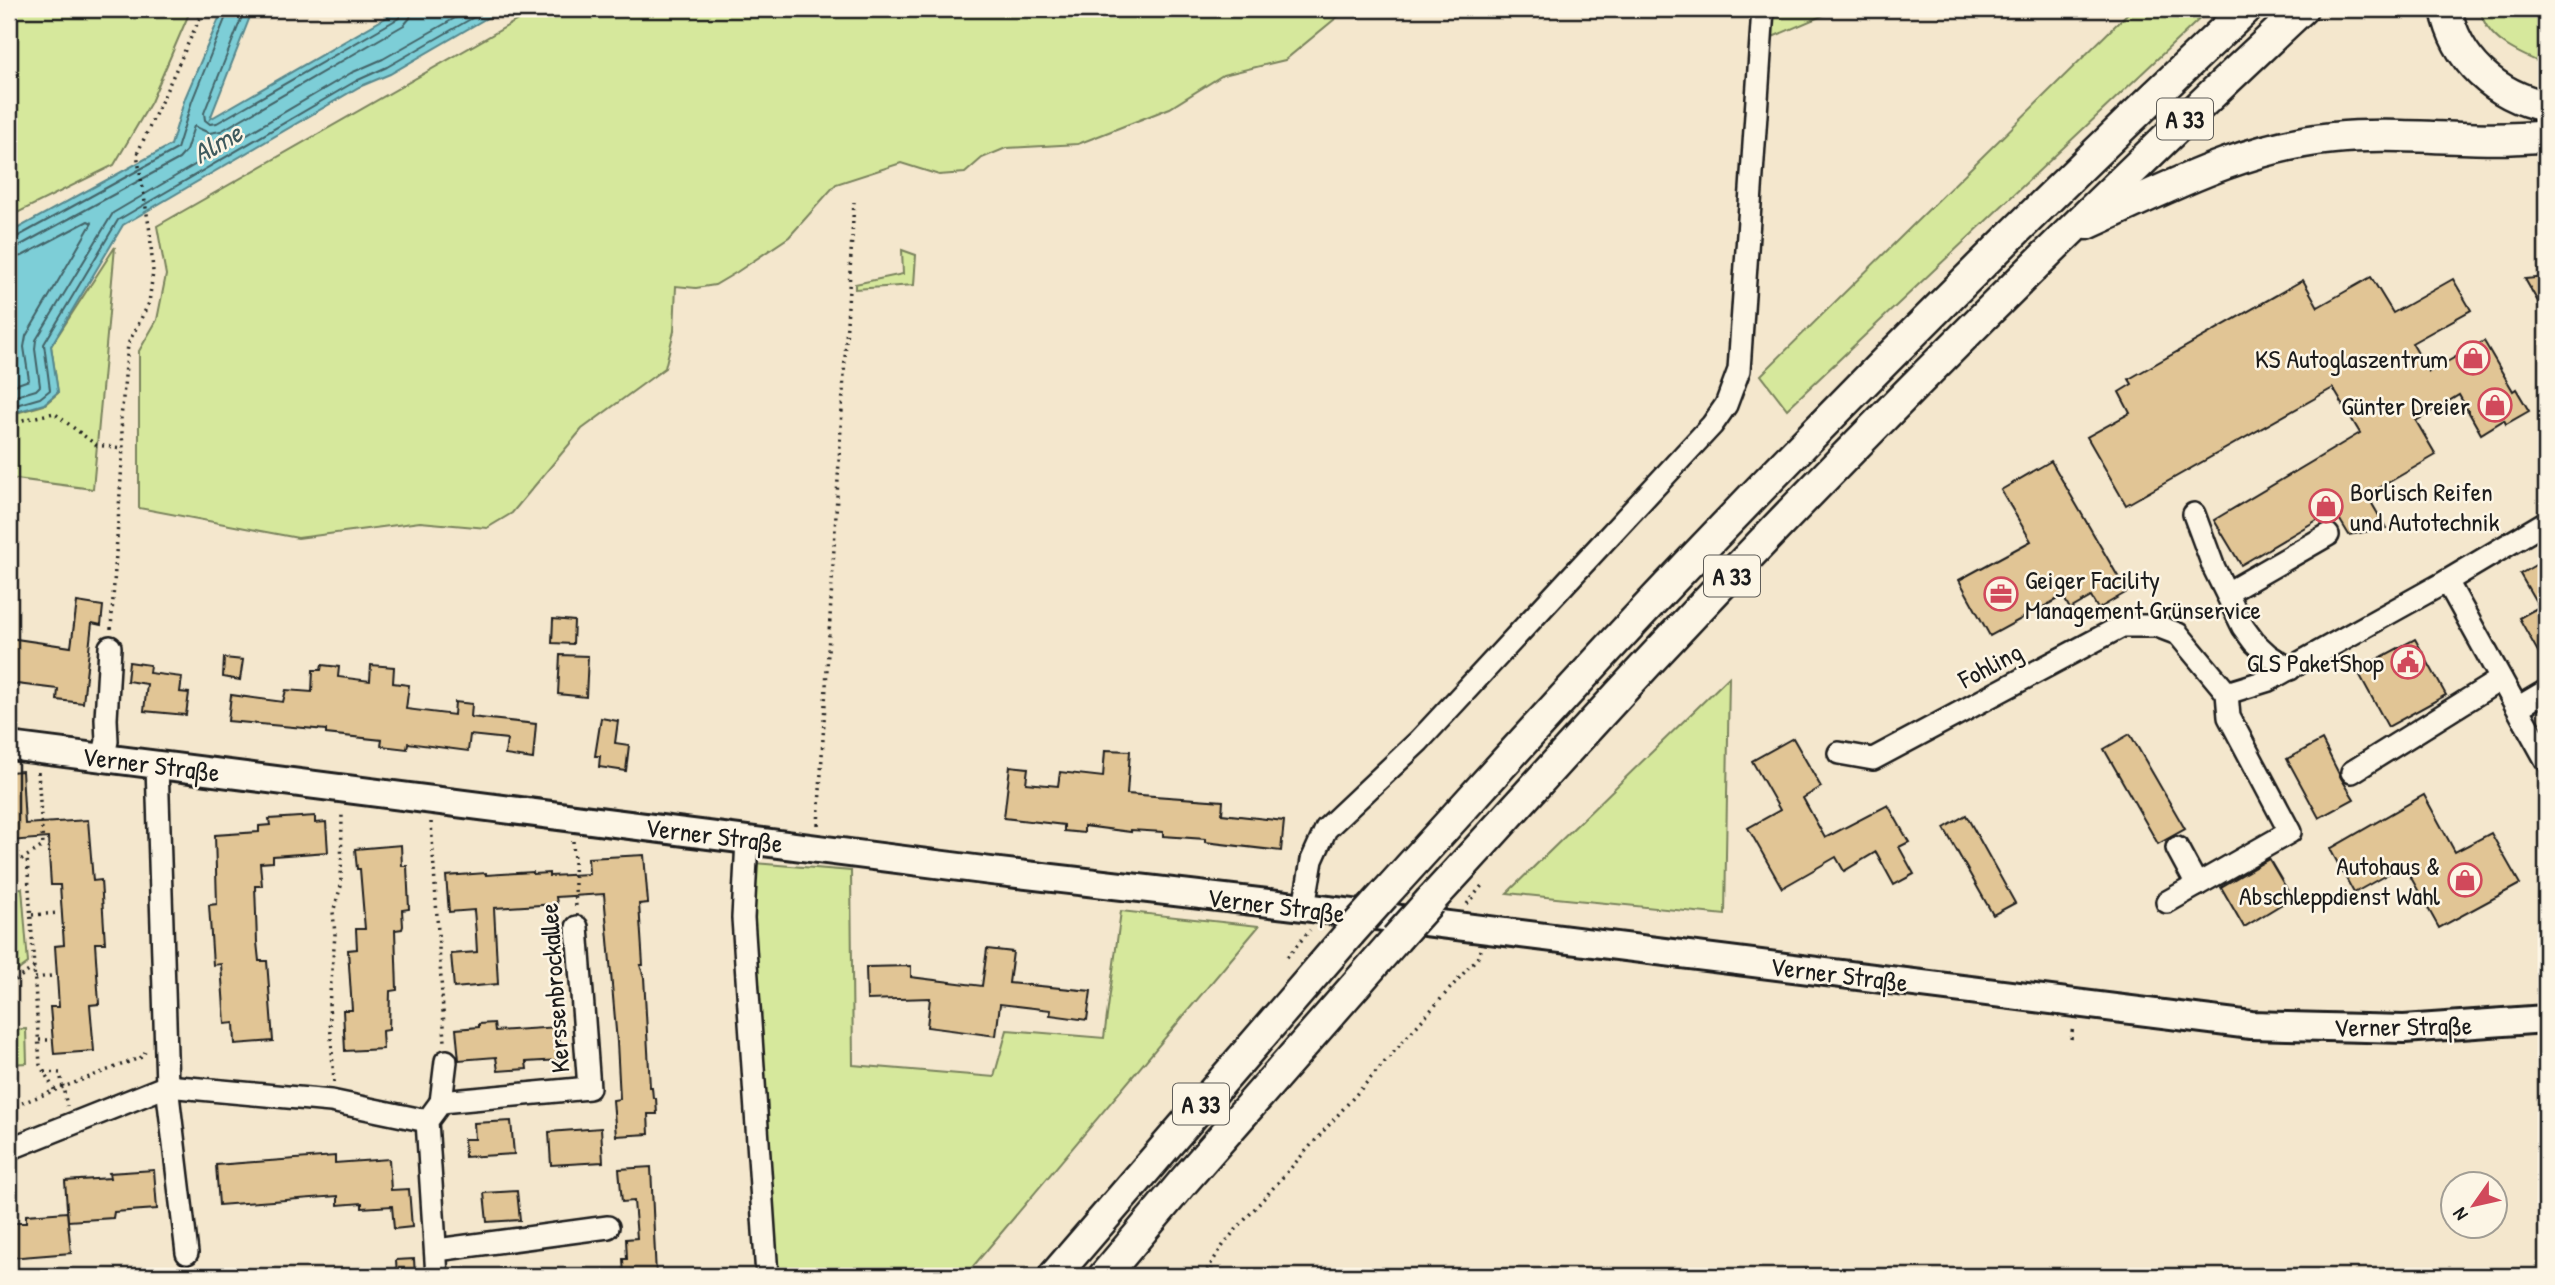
<svg xmlns="http://www.w3.org/2000/svg" width="2555" height="1285" font-family="'Patrick Hand',sans-serif">
  <rect width="100%" height="100%" fill="#f4e7cd"/>
  <filter id="ink" filterUnits="userSpaceOnUse"><feTurbulence type="fractalNoise" baseFrequency=".0143" numOctaves="2"/><feDisplacementMap in="SourceGraphic" scale="14" xChannelSelector="R" yChannelSelector="G"/><feConvolveMatrix kernelMatrix="1 2 1 2 8 2 1 2 1" color-interpolation-filters="sRGB"/></filter>
  <g filter="url(#ink)">
    <g fill="#d6e89c" stroke="#79825c" stroke-width="2">
      <path d="M9,9h182l-40,93 -37,63 -105,52z"/>
      <path d="M537,9h810l-62,51 -62,15 -53,33 -92,36 -72,4 -24,10 -17,15 -26,2 -38,-12 -65,21 -47,53 -52,35 -22,13 -19,3 -20,-2 -2,45 -9,37 -83,61 -70,84 -25,15 -67,-6 -122,16 -159,-30v-157l18,-31 9,-45 -9,-49z"/>
      <path d="M1794,9h44l-68,29 -2,-18z"/>
      <path d="M2132,9h78l-423,400 -26,-34z"/>
      <path d="M2480,9h66v56c-26,-11 -60,-24 -66,-56z"/>
      <path d="M115,247l-22,242 -84,-11v-63l35,-10 14,-12 -7,-47z"/>
      <path d="M902,250l14,5 -2,30 -59,4v-5l48,-10z"/>
      <path d="M1729,677l-4,238 -218,-22z"/>
      <path d="M754,863l97,8 2,194 141,12 13,-47 97,8 17,-127 138,15 -294,350h-190l-28,-379z"/>
      <path d="M22,888l6,75 -19,14v-88z"/>
      <path d="M26,1029l1,34 -18,1v-34z"/>
    </g>
    <path fill="#7dced7" stroke="#56878c" stroke-width="2" d="M223,9h30l-43,110 191,-110h101l-112,65 -31,13 -236,138 -72,121 7,46 -14,12 -35,10v-181l162,-88 14,-47z"/>
    <g fill="none" stroke-linecap="round" stroke-linejoin="round">
      <g stroke="#436367" stroke-width="2">
        <path d="M245,9l-41,104 1,7 5,4 7,-1 182,-105 4,-9"/>
        <path d="M9,239l6,-1 162,-89 15,-48 37,-92"/>
        <path d="M9,248l10,-2 160,-87 7,-8 8,-25 15,7 12,-2 183,-106 6,-7 2,-9"/>
        <path d="M9,258l13,-2 66,-35 4,2 -66,113 -2,11 5,33 -20,7"/>
        <path d="M9,398l27,-8 4,-4 -5,-37 1,-9 77,-127 238,-140 32,-14 88,-50"/>
        <path d="M9,407l31,-9 10,-8 -6,-46 74,-124 238,-139 31,-14 101,-58"/>
      </g>
    </g>
    <g fill="#e1c595" stroke="#1c1c1c" stroke-width="2">
      <path d="M2371,277l22,36 60,-34 18,31 -59,33 17,29 55,-31 29,50 3,-2 13,22 -23,13 -2,-4 -23,14 -22,-39 -43,26 20,34 -69,40 19,33 -37,7 -15,-25 -93,55 -27,-45 146,-87 -27,-45 -207,117 -39,-68 43,-24 -11,-21 13,-8 -3,-5 174,-99 15,27z"/>
      <path d="M2546,277v39l-21,-37z"/>
      <path d="M2051,461l76,131 -29,17 -7,-12 -21,12 -7,-13 -73,40 -31,-56 72,-39 -30,-51z"/>
      <path d="M2546,559v107l-27,-48 20,-11 -19,-33z"/>
      <path d="M77,602l26,4 -2,19 -9,-2 -9,80 -26,-3 1,-11 -49,-6v-45l62,9z"/>
      <path d="M553,619l21,2 -1,23 -21,-1z"/>
      <path d="M2415,639l31,56 -58,32 -31,-57z"/>
      <path d="M560,655l28,1 -2,41 -28,-3z"/>
      <path d="M224,658l19,2 -3,20 -17,-3z"/>
      <path d="M129,662l21,3 -1,8 33,4 -2,15 9,1 -3,22 -42,-4 3,-27 -20,-3z"/>
      <path d="M322,665l17,2 -1,10 32,4 1,-16 23,2 -1,16 16,2 -3,24 48,6 1,-13 17,2 -1,13 65,7 -3,35 -28,-4 2,-16 -37,-4 -2,16 -60,-8 -1,6 -26,-3 1,-6 -56,-6v-4l-98,-9 3,-26 52,7 3,-12 26,2 1,-22h8z"/>
      <path d="M601,718l17,3 -3,22 14,2 -3,26 -27,-4 1,-11h-5z"/>
      <path d="M2130,734l55,95 -27,15 -54,-95z"/>
      <path d="M1793,738l28,49 -18,11 22,40 63,-33 21,37 -10,5 15,27 -20,11 -18,-33 -32,19 -8,-14 -54,31 -34,-60 32,-18 -28,-49z"/>
      <path d="M2322,740l19,38 13,21 -35,19 -32,-59z"/>
      <path d="M1105,750l25,1 -3,43 96,7 -1,13 62,7 -3,30 -76,-9v-3l-42,-3v-4l-32,-2v2l-47,-6v7l-20,-2v-6l-60,-7 6,-52 18,2 -2,15 32,3 2,-14 43,5z"/>
      <path d="M22,771l3,53 63,-4 5,61 8,-1 4,63h-10l4,61 -9,1 4,46 -40,3 -4,-47h9l-4,-61 9,-1 -4,-60h-9l-3,-47 -39,3v-69z"/>
      <path d="M2424,795l31,57 36,-19 29,51 -81,44 -35,-63 -50,28 -24,-44z"/>
      <path d="M1966,815l49,88 -22,12 -49,-87z"/>
      <path d="M315,816v7l11,-1 2,30 -55,4v6l-13,1 2,23h-7l2,56 2,19h8l6,80 -38,3 -1,-21 -9,1 -4,-60 -8,1 -4,-60 8,-1 -2,-69 44,-3v-6l11,-1 -1,-6z"/>
      <path d="M401,845l1,21h5l2,43 -7,1 1,16 -1,3 -7,1 2,60 -7,1 -1,39 -7,1 1,18 -38,2 -2,-41h9l-4,-60 9,-1 -1,-20h9l-5,-60h-3l-2,-20z"/>
      <path d="M644,855l4,48 -9,1 4,61h-3l4,12 6,110h2l1,11h3l1,16h-9l1,20 -33,2 -3,-36 7,-1 -3,-57 -13,-148 -48,3 1,7 -63,4 4,76 -44,4 -3,-34 26,-2 -1,-18 -2,-24 -25,2 -3,-36 40,-3v2l47,-3v2l16,-1v3l40,-2 -1,-16z"/>
      <path d="M2269,859l23,39 -48,29 -23,-40z"/>
      <path d="M987,949l26,3 -4,31 82,8 -4,29 -37,-5 1,-5 -51,-6 -4,32 -69,-9 3,-29 -63,2 -1,-33 45,-1v11l71,9z"/>
      <path d="M494,1023l1,8 64,-4 2,33 -35,2 1,7 -29,2 -2,-14 -37,3 -3,-31 23,-2v-3z"/>
      <path d="M511,1121l3,33 -49,3 -1,-18h11l-1,-16z"/>
      <path d="M601,1128l2,34 -52,3 -2,-33z"/>
      <path d="M335,1156v7l54,-4 2,31 18,-1 3,38 -18,2 -2,-23 -30,2v-5l-24,2v-9l-119,9 -3,-40z"/>
      <path d="M651,1167l5,109h-32l-1,-17h4l-1,-20 11,-1 -3,-37 -12,1 -3,-33z"/>
      <path d="M154,1170l3,39 -43,3 -1,6 -45,3 -3,-40 45,-3 -1,-5z"/>
      <path d="M517,1191l3,29 -33,2 -3,-29z"/>
      <path d="M67,1212l4,41 -62,5v-35h17v-8z"/>
      <path d="M414,1259l1,17h-18l-1,-16z"/>
    </g>
    <g fill="none" stroke-linecap="round" stroke-linejoin="round">
      <defs>
        <g id="minor">
          <path d="M2194,514l20,54 29,59 11,15 14,13 22,14"/>
          <path d="M2447,581l99,179"/>
          <path d="M2227,593l101,-58"/>
          <path d="M2519,707l27,-16"/>
          <path d="M1839,753l34,6 249,-133h35l21,8 49,59 42,-13 178,-99 99,-59"/>
          <path d="M103,758l4,-17 -1,-22 4,-72"/>
          <path d="M157,765l10,321 20,167"/>
          <path d="M2352,772l149,-93"/>
          <path d="M747,840l-4,78 24,358"/>
          <path d="M2177,848l20,37"/>
          <path d="M2167,902l123,-70 -61,-115 -2,-24"/>
          <path d="M1304,907l8,-47 14,-31 93,-88 293,-316 14,-20 13,-35 24,-361"/>
          <path d="M441,1102l5,-41"/>
          <path d="M9,1149l158,-63 164,15 96,20"/>
          <path d="M437,1250l171,-23"/>
          <path d="M437,1276l-10,-155 14,-19 148,-14 -12,-161"/>
        </g>
        <path id="major" d="M9,746l982,125 313,36 947,118 153,4 142,-10"/>
        <g id="highway">
          <path d="M2446,9c10,51 50,87 100,97"/>
          <path d="M2087,224c78,-35 158,-78 246,-86 71,-7 142,6 213,-2"/>
          <path d="M1384,895c95,-104 188,-209 285,-311 187,-197 380,-389 577,-575"/>
          <path d="M1430,901c77,-83 152,-168 229,-250 207,-221 422,-435 643,-642"/>
          <path d="M1054,1276l296,-343"/>
          <path d="M1104,1276l79,-94 213,-243"/>
        </g>
      </defs>
      <use href="#minor" stroke="#1c1c1c" stroke-width="26"/>
      <use href="#major" stroke="#1c1c1c" stroke-width="32"/>
      <use href="#highway" stroke="#1c1c1c" stroke-width="35"/>
      <g stroke="#1c1c1c" stroke-width="3.5" stroke-dasharray="2 5" stroke-linecap="butt">
        <path d="M9,423l45,-10 42,32 27,3"/>
        <path d="M111,629l12,-181 -2,-29 7,-75 21,-41 4,-31 -3,-40 -13,-78 67,-145"/>
        <path d="M38,772l5,74 -16,10 13,209 15,26"/>
        <path d="M431,822l14,220"/>
        <path d="M818,825l36,-623"/>
        <path d="M573,841l3,66"/>
        <path d="M9,866l18,-10"/>
        <path d="M1467,904l17,-21"/>
        <path d="M32,915l26,-2"/>
        <path d="M1287,957l23,-27"/>
        <path d="M35,978l16,-2"/>
        <path d="M9,984l26,-17"/>
        <path d="M2071,1039l2,-13"/>
        <path d="M39,1040h9"/>
        <path d="M44,1072l16,1 7,33"/>
        <path d="M334,1082l-5,-77 6,-70 -2,-23 8,-26 1,-74"/>
        <path d="M9,1108l133,-51 3,-5"/>
        <path d="M1203,1276l23,-35 252,-284 2,-7"/>
        <path d="M1211,1276l1,-8"/>
      </g>
      <use href="#minor" stroke="#fcf5e5" stroke-width="21"/>
      <use href="#major" stroke="#fcf5e5" stroke-width="26"/>
      <use href="#highway" stroke="#fcf5e5" stroke-width="30"/>
      <defs>
        <g id="highway-bridge">
          <path d="M1350,933l34,-38"/>
          <path d="M1396,939l34,-38"/>
        </g>
      </defs>
      <use href="#highway-bridge" stroke="#1c1c1c" stroke-width="35" stroke-linecap="butt"/>
      <use href="#highway-bridge" stroke="#fcf5e5" stroke-width="30"/>
    </g>
  </g>
  <defs>
    <symbol id="shop-ring" viewBox="-11 -11 22 22"><circle r="9.5" fill="#fcf5e5" stroke="#d1495b" stroke-width="1.5"/><path d="M-5-2.5h2.3a2.7 3.5 0 0 1 5.4 0H5L5.5 6h-11ZM-1.5-2.5h3a1.5 2.3 0 0 0-3 0Z" fill="#d1495b"/></symbol>
    <symbol id="office-ring" viewBox="-11 -11 22 22"><circle r="9.5" fill="#fcf5e5" stroke="#d1495b" stroke-width="1.5"/><path d="M-6-3h4V-5.5h4V-3h4V5H-6ZM-1-4.5V-3h2v-1.5ZM-6 0V1H6V0Z" fill="#d1495b"/></symbol>
    <symbol id="civic-ring" viewBox="-11 -11 22 22"><circle r="9.5" fill="#fcf5e5" stroke="#d1495b" stroke-width="1.5"/><path d="M-.6-6.5H3V-4.5H.6V-3L4-1V1h2V6H-6V1h2V-1L-.6-3ZM-1.2 2.5V6h2.4V2.5Z" fill="#d1495b"/></symbol>
  </defs>
  <g fill-rule="evenodd">
    <use href="#shop-ring" x="2454" y="339" width="38" height="38"/>
    <use href="#shop-ring" x="2476" y="386" width="38" height="38"/>
    <use href="#shop-ring" x="2307" y="487" width="38" height="38"/>
    <use href="#office-ring" x="1982" y="575" width="38" height="38"/>
    <use href="#civic-ring" x="2389" y="643" width="38" height="38"/>
    <use href="#shop-ring" x="2446" y="861" width="38" height="38"/>
  </g>
  <g text-anchor="middle" dominant-baseline="central" stroke-width="5" stroke-linejoin="round" paint-order="stroke">
    <g fill="#fcf5e5" stroke="#5f5d58" stroke-width="2">
      <rect x="2157" y="98.5" width="56" height="41" rx="5"/>
      <rect x="1704" y="555.5" width="56" height="41" rx="5"/>
      <rect x="1173" y="1083.5" width="56" height="41" rx="5"/>
    </g>
    <g font-size="24" font-weight="bold" fill="#1c1c1c">
      <text x="2185" y="119">A 33</text>
      <text x="1732" y="576">A 33</text>
      <text x="1201" y="1104">A 33</text>
    </g>
    <g font-size="26" fill="#1c1c1c" stroke="#fcf5e5" text-anchor="end">
      <text x="2448" y="358">KS Autoglaszentrum</text>
      <text x="2470" y="405">Günter Dreier</text>
      <text x="2350" y="491" text-anchor="start">Borlisch Reifen<tspan x="2350" dy="30">und Autotechnik</tspan></text>
      <text x="2025" y="579" text-anchor="start">Geiger Facility<tspan x="2025" dy="30">Management Grünservice</tspan></text>
      <text x="2384" y="662">GLS PaketShop</text>
      <text x="2440" y="865">Autohaus &amp;<tspan x="2440" dy="30">Abschleppdienst Wahl</tspan></text>
    </g>
    <g font-size="26" fill="#1c1c1c" stroke="#fcf5e5">
      <text transform="translate(1990 665) rotate(-28)">Fohling</text>
      <text transform="translate(151 764) rotate(7)">Verner Straße</text>
      <text transform="translate(714 835) rotate(7)">Verner Straße</text>
      <text transform="translate(1276 905) rotate(7)">Verner Straße</text>
      <text transform="translate(1839 974) rotate(7)">Verner Straße</text>
      <text transform="translate(554 988) rotate(-94)">Kerssenbrockallee</text>
      <text transform="translate(2403 1026) rotate(-1)">Verner Straße</text>
    </g>
    <g font-size="28" font-style="italic" fill="#3e5a5d" stroke="#fcf5e5">
      <text transform="translate(217 143) rotate(-30)">Alme</text>
    </g>
  </g>
  <rect width="2555" height="1285" fill="none" stroke="#fcf5e5" stroke-width="35"/>
  <rect x="18" y="18" width="2520" height="1250" fill="none" stroke="#1c1c1c" stroke-width="2.5" filter="url(#ink)"/>
  <g transform="translate(2474 1205) rotate(236)"><circle r="33" fill="#fcf5e5" stroke="#a29e95" stroke-width="2"/>
  <path d="M0-5L12 26L0 18L-12 26Z" fill="#d1495b"/>
  <text y="-10" font-size="19" font-weight="bold" text-anchor="middle" fill="#1c1c1c">N</text>
  </g>
</svg>
